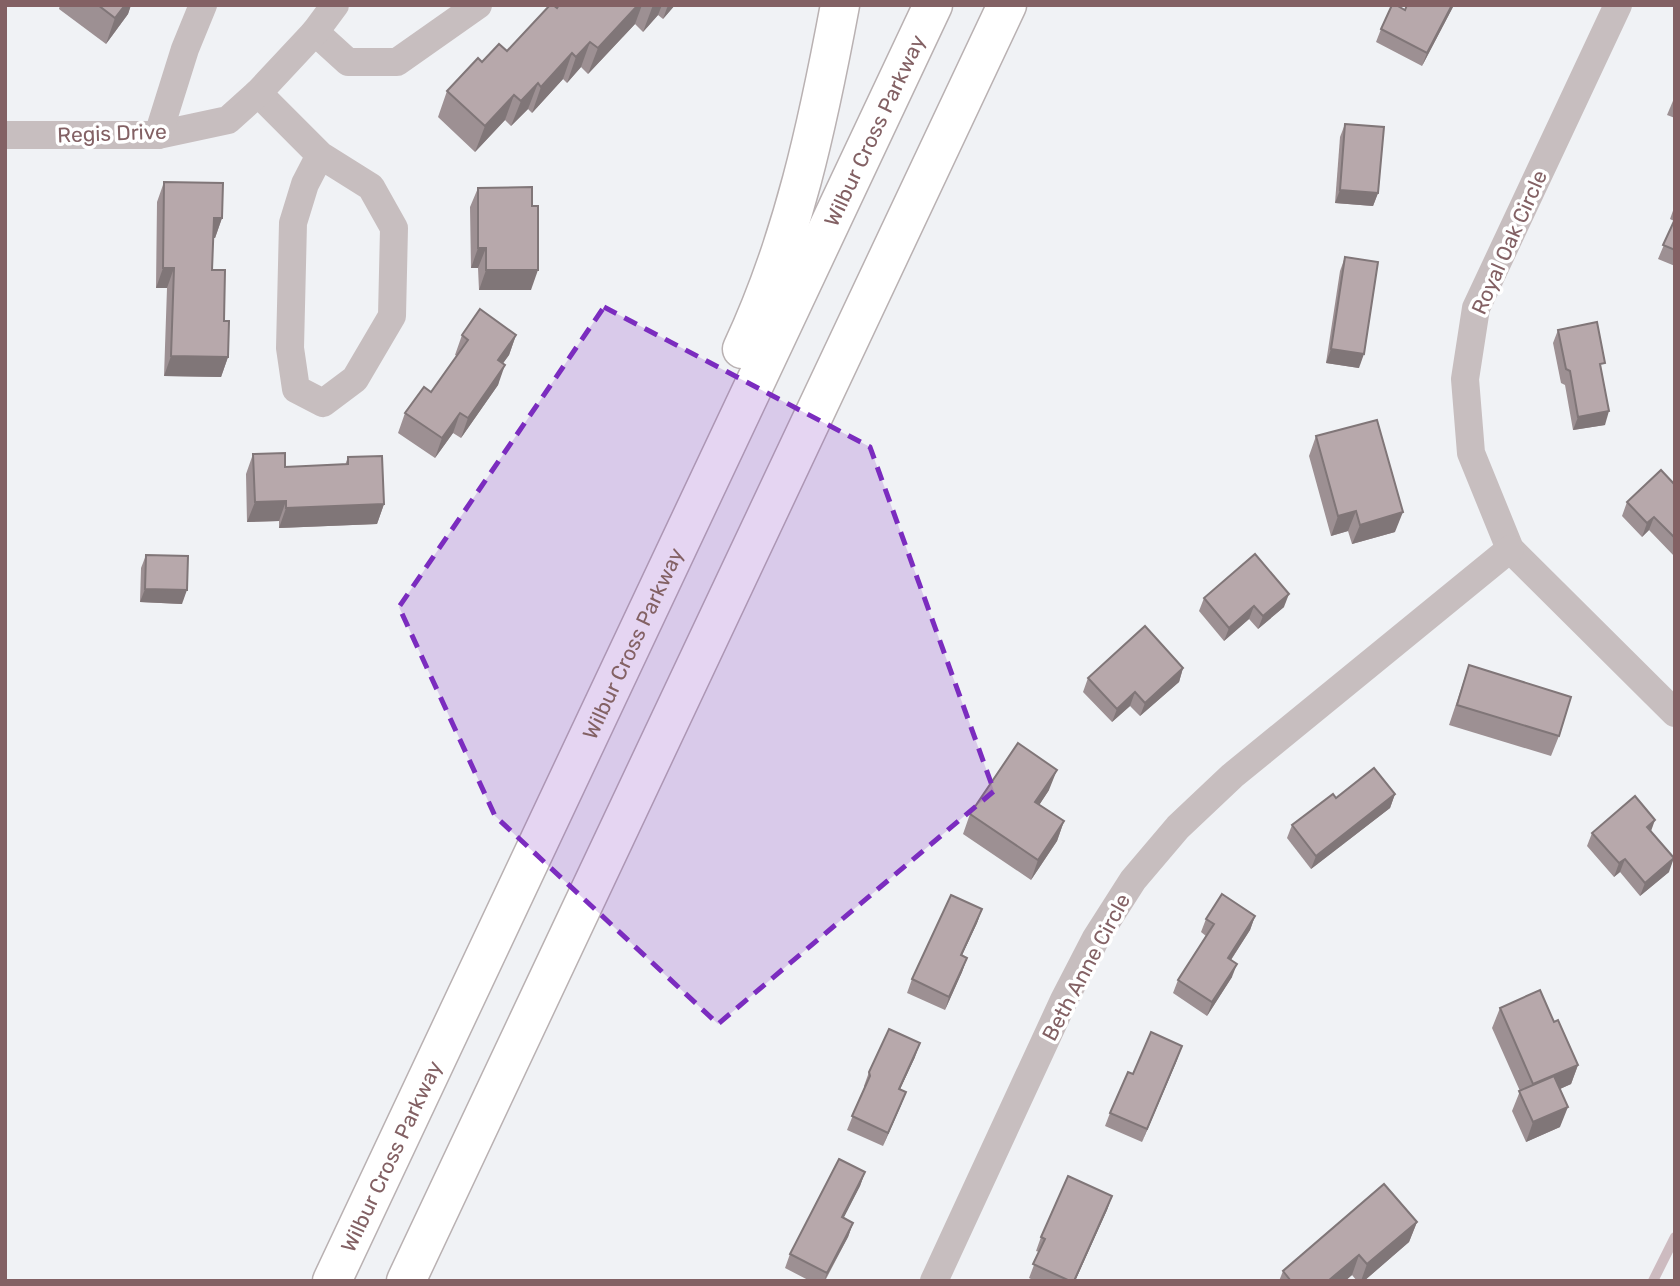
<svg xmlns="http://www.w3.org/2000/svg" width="1680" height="1286" font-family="Rubik,sans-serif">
  <rect width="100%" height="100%" fill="#f0f2f5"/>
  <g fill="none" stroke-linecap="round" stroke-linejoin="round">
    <path stroke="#cdbbc0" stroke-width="10" d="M1653,1281l22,-44"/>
    <defs>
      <g id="motorway">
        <path d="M742,349c51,-109 76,-226 98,-344"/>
        <path id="s1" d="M332,1281l601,-1276"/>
        <path d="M406,1281l601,-1276"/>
      </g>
    </defs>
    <use href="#motorway" stroke="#b9b1b2" stroke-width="41"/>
    <g stroke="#c7bebf" stroke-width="28">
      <path d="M1618,5l-142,303 -11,71 6,74 39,96 165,164"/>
      <path d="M315,32l33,30h49l81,-57"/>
      <path d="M258,93l62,62 51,32 23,41 -2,88 -37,63 -32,24 -27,-14 -6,-41 3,-125 12,-39 15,-29"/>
      <path d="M5,135h153l70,-15 30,-27 57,-61 20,-27"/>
      <path d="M158,135l27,-86 18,-44"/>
      <path d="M934,1281l130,-281 32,-62 37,-58 45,-53 54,-51 278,-227"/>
    </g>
    <use href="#motorway" stroke="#fff" stroke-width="38"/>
  </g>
  <g fill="#9d9093">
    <path d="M60,5h71l-3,9 -22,30 -47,-35z"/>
    <path d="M559,5h116l-12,14 -5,-4 -15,17 -8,-8 -47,50 -7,-7 -14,16 -4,-4 -31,34 -4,-4 -17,17 -6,-6 -30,32 -37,-35 9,-26 35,-29 25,-11z"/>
    <path d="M1407,5h47l-32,61 -46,-24 5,-13 24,-19z"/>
    <path d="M1675,96v22l-8,-3z"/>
    <path d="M1345,124l33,69 -5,13 -38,-3 5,-66z"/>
    <path d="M164,182l58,36 -7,20h-2l-1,32 12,51 4,36 -7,20 -57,-1 3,-88h-11l1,-86z"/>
    <path d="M478,188l54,18 -1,84h-52l-1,-22h-7l-1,-61z"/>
    <path d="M1675,205v61l-17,-7 16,-38 -4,-2z"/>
    <path d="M1345,257l14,111 -33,-5 14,-92z"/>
    <path d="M1558,330l44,42 3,53 -32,5 -8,-45 -4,-2 -8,-40z"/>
    <path d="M462,335h54l-7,20 -6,8 -5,22 -37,53 -8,-5 -18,25 -37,-25 7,-20 26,-21 26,-36 -2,-1z"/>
    <path d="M1316,436l79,96 -43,12 -4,-13 -17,5 -22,-80z"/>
    <path d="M253,454l32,13 60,-2 3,-8 36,47 -7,20 -98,4v-7l-32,1 -1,-48z"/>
    <path d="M1675,485v72l-26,-27 -7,7 -20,-21 5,-14z"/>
    <path d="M146,555l36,49 -42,-2 1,-34z"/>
    <path d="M1204,598l80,9 -26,22 -9,-10 -25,22 -25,-30z"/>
    <path d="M1469,665l90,71 -8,20 -102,-31z"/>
    <path d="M1183,668l-4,14 -39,34 -10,-10 -18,16 -29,-30 5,-14z"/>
    <path d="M1049,790l-10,15 25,16 -7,20 -26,39 -68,-46 7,-20z"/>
    <path d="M1395,794l-5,14 -79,61 -24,-31 5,-13 44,-27z"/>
    <path d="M1651,831l18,41 -29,24 -20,-24 -6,5 -27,-31 5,-13z"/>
    <path d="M982,909l-5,14 -15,32 5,3 -5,14 -17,38 -38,-17 5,-14z"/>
    <path d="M1255,916l-5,14 -19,30 1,17 -25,39 -34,-23 5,-13 28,-44 -5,-4 5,-13z"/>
    <path d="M1500,1008l54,14 24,43 -7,19 -11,5v38l-34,15 -14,-31 8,-20 -28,-63z"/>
    <path d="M915,1057l-15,32 6,3 -5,13 -18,41 -36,-16 17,-42v-2l5,-14z"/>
    <path d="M1177,1060l-35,82 -37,-16 5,-13 23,-39z"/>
    <path d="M865,1172l-5,14 -17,32 10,5 -5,14 -23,44h-15l-25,-13 5,-14z"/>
    <path d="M1112,1196l-5,14 -32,71h-40l-6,-3 10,-26 -3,-1 5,-14z"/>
    <path d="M1417,1222l-8,20 -45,39h-7l-5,-6 -7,6h-66l4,-10z"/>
  </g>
  <g fill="#807678">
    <path d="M125,5h6l-3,9 -22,30 9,-26z"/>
    <path d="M638,5h4l-7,19 -47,50 10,-26z"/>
    <path d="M653,5h9l-4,10 -15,17z"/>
    <path d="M668,5h7l-12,14z"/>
    <path d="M1452,5h2l-32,61 5,-13z"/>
    <path d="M590,42l-9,25 -14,16 9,-26z"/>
    <path d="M572,53l-9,26 -31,34 9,-26z"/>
    <path d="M538,83l-10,26 -17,17 10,-25z"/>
    <path d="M514,95l-9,25 -30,32 10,-26z"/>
    <path d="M1340,190l38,3 -5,13 -38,-3z"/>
    <path d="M214,218h8l-7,20h-8z"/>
    <path d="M478,248h8l-8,20h-7z"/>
    <path d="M163,268h11l-7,20h-11z"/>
    <path d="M486,270h52l-7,20h-52z"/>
    <path d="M516,335l-7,20 -18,25 7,-20z"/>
    <path d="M1331,349l33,5 -5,14 -33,-5z"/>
    <path d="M171,356l57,1 -7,20 -57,-1z"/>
    <path d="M505,365l-7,20 -37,53 7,-20z"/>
    <path d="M1609,411l-4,14 -32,5 5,-13z"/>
    <path d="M460,413l-7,20 -18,25 7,-20z"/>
    <path d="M286,501l-7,20 -32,1 8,-20z"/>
    <path d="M384,504l-7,20 -98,4 7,-20z"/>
    <path d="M1356,511l-8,20 -17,5 7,-20z"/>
    <path d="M1403,512l-8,20 -43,12 8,-19z"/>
    <path d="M1654,517l-5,13 -7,7 5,-14z"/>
    <path d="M145,589l42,1 -5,14 -42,-2z"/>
    <path d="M1289,594l-5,13 -26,22 5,-13z"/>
    <path d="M1254,606l-5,13 -25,22 5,-13z"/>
    <path d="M1183,668l-4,14 -39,34 5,-13z"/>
    <path d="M1135,692l-5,14 -18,16 5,-13z"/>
    <path d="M1057,770l-8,20 -21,32 7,-20z"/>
    <path d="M1395,794l-5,14 -79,61 5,-13z"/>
    <path d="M1655,820l-5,14 -3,-7z"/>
    <path d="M1064,821l-7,20 -26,39 7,-20z"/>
    <path d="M1674,858l-5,14 -29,24 5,-13z"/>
    <path d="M1625,859l-5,13 -6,5 5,-14z"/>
    <path d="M982,909l-5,14 -21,45 5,-13z"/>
    <path d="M1255,916l-5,14 -27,42 5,-14z"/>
    <path d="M967,958l-5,14 -17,38 4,-13z"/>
    <path d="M1237,964l-5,13 -25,39 5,-14z"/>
    <path d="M920,1043l-5,14 -21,45 5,-13z"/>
    <path d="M1182,1046l-5,14 -35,82 5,-13z"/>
    <path d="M1578,1065l-7,19 -45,20 7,-20z"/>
    <path d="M906,1092l-5,13 -18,41 5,-13z"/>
    <path d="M1568,1107l-8,20 -34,15 7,-20z"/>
    <path d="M865,1172l-5,14 -23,45 5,-14z"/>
    <path d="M1112,1196l-5,14 -32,71h-1z"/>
    <path d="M1417,1222l-8,20 -45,39h-3l6,-17z"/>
    <path d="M853,1223l-5,14 -24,44 3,-8z"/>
    <path d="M1359,1255l-7,20 -7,6h-17z"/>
  </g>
  <g fill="#b7a8ab" stroke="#807678" stroke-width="2">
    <path d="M98,5h27l-10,13z"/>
    <path d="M550,5h3l4,3 2,-3h79l-40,43 -8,-6 -14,15 -4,-4 -31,34 -3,-4 -17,18 -7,-6 -29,31 -38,-35 31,-33 4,4 17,-18 8,7z"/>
    <path d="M1392,5h4l9,5 2,-5h45l-25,48 -46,-24z"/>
    <path d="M1345,124l39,3 -6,66 -38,-3z"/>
    <path d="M164,182l59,1 -1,35h-8l-2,52h13l-1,51h5l-1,36 -57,-1 3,-88h-11z"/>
    <path d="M532,187v19h6v64h-52v-22h-8v-60z"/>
    <path d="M1675,219v31l-12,-5z"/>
    <path d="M1345,257l33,5 -14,92 -33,-5z"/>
    <path d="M480,309l36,26 -18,25 7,5 -37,53 -8,-5 -18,25 -37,-25 19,-26 7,5 37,-52 -6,-5z"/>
    <path d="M1597,322l8,41 -5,1 9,47 -31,6 -8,-46 -4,-2 -8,-39z"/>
    <path d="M1377,420l26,92 -43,13 -4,-14 -18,5 -22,-80z"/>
    <path d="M285,453v14l63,-3v-7l34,-1 2,48 -98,4v-7l-31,1 -2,-48z"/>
    <path d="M1661,470l14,15v53l-21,-21 -7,6 -20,-21z"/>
    <path d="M1255,554l34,40 -26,22 -9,-10 -25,22 -25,-30z"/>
    <path d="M146,555l42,1 -1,34 -42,-1z"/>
    <path d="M1145,626l38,42 -38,35 -10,-11 -18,17 -29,-31z"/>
    <path d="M1469,665l102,32 -12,39 -102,-31z"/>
    <path d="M1018,743l39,27 -22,32 29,19 -26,39 -68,-46z"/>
    <path d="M1374,768l21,26 -79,62 -24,-31 41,-31 3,4z"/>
    <path d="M1635,796l20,24 -8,7 27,31 -29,25 -20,-24 -6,4 -27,-30z"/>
    <path d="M1222,894l33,22 -27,42 9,6 -25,38 -34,-22 36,-56 -8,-5z"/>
    <path d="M951,895l31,14 -21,46 6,3 -18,39 -37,-18z"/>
    <path d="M1540,990l14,32 4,-2 20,45 -45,19 -33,-76z"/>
    <path d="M889,1029l31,14 -21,46 7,3 -18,41 -36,-17 18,-40 -1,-4z"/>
    <path d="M1151,1032l31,14 -35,83 -37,-16 18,-41 5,2z"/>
    <path d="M1554,1076l14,31 -35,15 -14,-31z"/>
    <path d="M839,1159l26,13 -23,45 11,6 -26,50 -37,-19z"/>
    <path d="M1068,1176l44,20 -38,85h-4l-37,-17 12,-25 -4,-2z"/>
    <path d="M1384,1184l33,38 -50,42 -8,-9 -31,26h-37l-8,-10z"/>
  </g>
  <path fill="#7b2cbf" fill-opacity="0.2" stroke="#7b2cbf" stroke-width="5" stroke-dasharray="14 9" stroke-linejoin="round" d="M604,307l266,140 124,344 -276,233 -223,-208 -96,-209z"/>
  <g text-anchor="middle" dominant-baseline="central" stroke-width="7" stroke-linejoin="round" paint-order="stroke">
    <g font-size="21" fill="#836164" stroke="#fff">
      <text stroke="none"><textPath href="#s1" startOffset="1272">Wilbur Cross Parkway</textPath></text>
      <text transform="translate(112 133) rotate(-2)">Regis Drive</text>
      <text transform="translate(1509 242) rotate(-66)">Royal Oak Circle</text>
      <text stroke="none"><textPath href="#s1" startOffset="705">Wilbur Cross Parkway</textPath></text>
      <text transform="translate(1086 967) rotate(-62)">Beth Anne Circle</text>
      <text stroke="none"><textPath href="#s1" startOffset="138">Wilbur Cross Parkway</textPath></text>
    </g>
  </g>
  <rect width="1680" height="1286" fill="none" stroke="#836164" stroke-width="14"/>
</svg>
